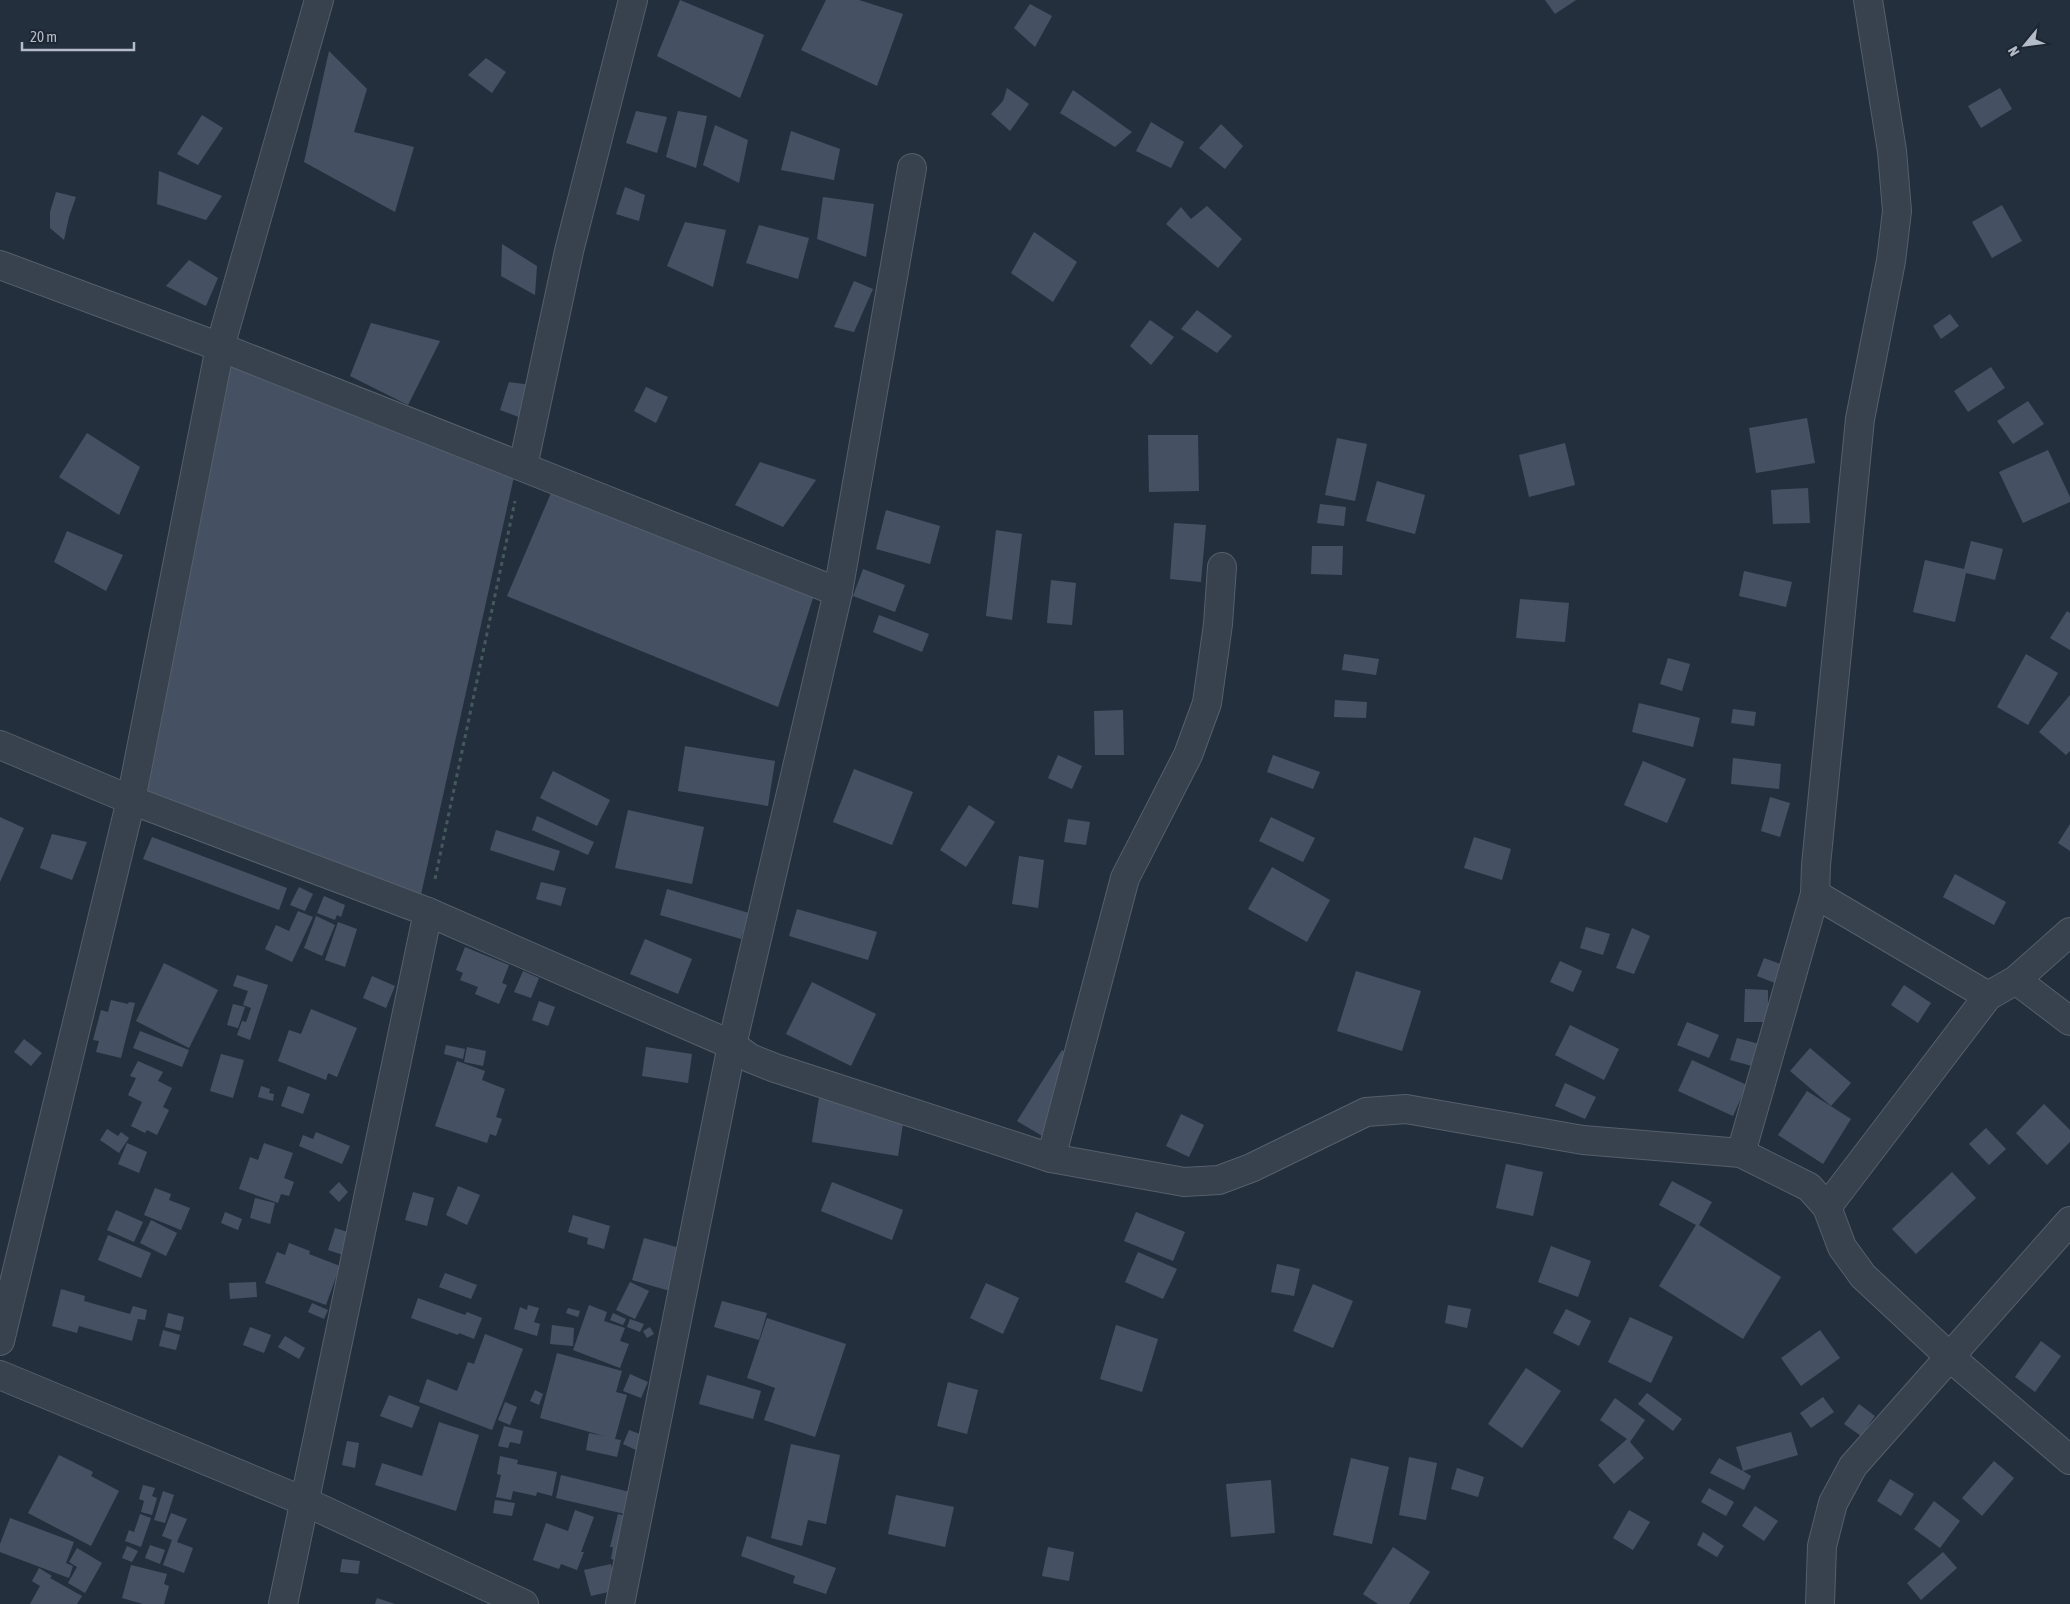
<svg xmlns="http://www.w3.org/2000/svg" width="2070" height="1604" font-family="'Asap Condensed',sans-serif">
  <rect width="100%" height="100%" fill="#242f3e"/>
  <g fill="#455162">
    <path d="M680,0l84,35 -24,63 -83,-42z"/>
    <path d="M826,0h33l44,14 -26,72 -76,-36z"/>
    <path d="M1545,0h31l-21,14z"/>
    <path d="M1030,4l22,12 -17,31 -21,-19z"/>
    <path d="M329,51l38,38 -13,43 60,15 -19,65 -91,-50z"/>
    <path d="M486,58l20,14 -14,21 -24,-18z"/>
    <path d="M1007,88l22,16 -19,27 -19,-17 12,-13z"/>
    <path d="M2000,88l12,21 -31,19 -13,-22z"/>
    <path d="M1073,90l59,42 -17,15 -55,-34z"/>
    <path d="M636,111l31,6 -10,36 -31,-10z"/>
    <path d="M678,111l29,5 -11,52 -30,-11z"/>
    <path d="M202,115l21,13 -25,37 -21,-11z"/>
    <path d="M1151,122l33,20 -13,26 -35,-17z"/>
    <path d="M1221,124l22,22 -18,23 -26,-21z"/>
    <path d="M715,125l33,15 -9,43 -36,-18z"/>
    <path d="M791,131l49,18 -6,31 -53,-10z"/>
    <path d="M159,171l63,25 -16,24 -49,-16z"/>
    <path d="M625,187l20,8 -6,26 -23,-7z"/>
    <path d="M56,192l20,5 -7,20 -5,23 -14,-12v-16z"/>
    <path d="M823,197l51,7 -8,53 -49,-18z"/>
    <path d="M2002,205l20,36 -30,17 -20,-36z"/>
    <path d="M1207,206l35,33 -24,29 -52,-44 15,-17 10,12z"/>
    <path d="M685,222l41,8 -13,57 -46,-21z"/>
    <path d="M759,225l50,13 -11,41 -52,-16z"/>
    <path d="M1034,232l43,30 -24,40 -42,-29z"/>
    <path d="M502,244l35,22 -2,29 -34,-19z"/>
    <path d="M189,260l29,18 -12,28 -40,-20z"/>
    <path d="M854,281l19,8 -19,43 -20,-5z"/>
    <path d="M1197,310l35,26 -15,17 -36,-24z"/>
    <path d="M1950,314l9,12 -18,13 -8,-13z"/>
    <path d="M1150,320l24,17 -23,28 -21,-19z"/>
    <path d="M371,323l69,18 -32,64 -58,-29z"/>
    <path d="M230,356l285,116 -95,427 -278,-102z"/>
    <path d="M1991,367l14,21 -37,24 -14,-21z"/>
    <path d="M509,382l22,3 -7,34 -24,-9z"/>
    <path d="M646,387l22,10 -12,26 -22,-12z"/>
    <path d="M2028,401l16,23 -31,20 -16,-23z"/>
    <path d="M1807,418l8,45 -59,10 -7,-45z"/>
    <path d="M87,433l53,34 -21,48 -60,-38z"/>
    <path d="M1148,435h50l1,56 -50,1z"/>
    <path d="M1337,438l30,6 -12,57 -30,-6z"/>
    <path d="M1565,443l10,42 -46,12 -10,-42z"/>
    <path d="M2048,450l22,47v5l-47,21 -24,-51z"/>
    <path d="M760,462l56,18 -33,47 -48,-22z"/>
    <path d="M1377,481l48,14 -10,39 -49,-13z"/>
    <path d="M1808,488l2,35 -37,1 -2,-34z"/>
    <path d="M551,493l263,102 -36,112 -271,-111z"/>
    <path d="M1320,504l26,3 -2,19 -27,-3z"/>
    <path d="M886,510l54,16 -10,38 -54,-15z"/>
    <path d="M1174,523l32,2 -5,57 -31,-3z"/>
    <path d="M996,530l26,4 -10,86 -26,-4z"/>
    <path d="M67,531l56,24 -17,36 -52,-29z"/>
    <path d="M1971,541l32,8 -8,31 -29,-7 -11,49 -42,-10 12,-52 39,9z"/>
    <path d="M1312,546h31l-1,29 -31,-1z"/>
    <path d="M863,569l42,16 -10,27 -42,-16z"/>
    <path d="M1744,571l48,11 -6,25 -47,-11z"/>
    <path d="M1051,580l25,3 -4,42 -25,-2z"/>
    <path d="M1520,599l49,4 -4,39 -49,-4z"/>
    <path d="M2067,611l3,2v37l-20,-12z"/>
    <path d="M879,615l50,19 -7,18 -49,-20z"/>
    <path d="M1344,654l35,5 -3,16 -34,-5z"/>
    <path d="M2026,654l32,19 -30,52 -31,-18z"/>
    <path d="M1668,658l22,6 -8,27 -22,-7z"/>
    <path d="M2070,695v56l-4,4 -27,-23z"/>
    <path d="M1335,700l32,2 -1,16 -32,-1z"/>
    <path d="M1639,703l61,15 -7,29 -61,-15z"/>
    <path d="M1733,709l23,3 -2,14 -23,-3z"/>
    <path d="M1123,710l1,45h-29l-1,-44z"/>
    <path d="M685,746l90,15 -7,45 -90,-15z"/>
    <path d="M1058,755l24,11 -10,23 -24,-11z"/>
    <path d="M1273,755l47,17 -7,17 -46,-17z"/>
    <path d="M1733,758l48,6 -2,25 -48,-5z"/>
    <path d="M1643,761l43,18 -19,44 -43,-18z"/>
    <path d="M854,769l59,23 -21,53 -59,-23z"/>
    <path d="M553,771l57,29 -13,26 -57,-28z"/>
    <path d="M1770,797l20,6 -10,34 -19,-6z"/>
    <path d="M969,805l26,17 -29,45 -26,-17z"/>
    <path d="M628,810l76,17 -12,57 -77,-16z"/>
    <path d="M537,816l57,26 -6,13 -56,-25z"/>
    <path d="M0,817l24,11 -24,54z"/>
    <path d="M1271,817l44,21 -12,24 -44,-21z"/>
    <path d="M1068,819l22,3 -4,23 -22,-3z"/>
    <path d="M2070,824v27l-12,-8z"/>
    <path d="M496,830l64,21 -6,20 -64,-21z"/>
    <path d="M52,834l35,8 -15,38 -32,-12z"/>
    <path d="M152,837l135,51 -8,22 -136,-51z"/>
    <path d="M1474,837l37,12 -9,31 -38,-12z"/>
    <path d="M1019,856l25,4 -6,48 -26,-4z"/>
    <path d="M1272,867l58,33 -23,42 -59,-33z"/>
    <path d="M1955,874l51,28 -12,23 -51,-28z"/>
    <path d="M541,882l25,6 -5,18 -25,-7z"/>
    <path d="M299,887l14,7 -8,17 -15,-6z"/>
    <path d="M667,889l82,24 -8,26 -81,-24z"/>
    <path d="M324,896l21,9 -4,12 -4,-2 -2,5 -18,-7z"/>
    <path d="M797,909l80,23 -9,28 -79,-24z"/>
    <path d="M298,911l15,6 -21,45 -27,-13 11,-24 13,6z"/>
    <path d="M316,916l19,9 -13,31 -18,-8z"/>
    <path d="M338,922l19,7 -12,38 -20,-7z"/>
    <path d="M1586,927l24,7 -7,21 -23,-7z"/>
    <path d="M1632,928l18,8 -16,38 -18,-6z"/>
    <path d="M645,939l47,20 -14,35 -48,-20z"/>
    <path d="M465,947l44,18 -7,18 5,2 -8,19 -24,-10 3,-7 -18,-7 3,-7 -7,-3z"/>
    <path d="M1764,958l31,11 -7,19 -31,-12z"/>
    <path d="M1560,961l22,10 -9,21 -23,-10z"/>
    <path d="M164,963l54,27 -29,58 -53,-27z"/>
    <path d="M523,971l16,7 -8,20 -17,-6z"/>
    <path d="M1356,971l65,20 -19,60 -65,-20z"/>
    <path d="M237,975l31,10 -18,55 -13,-5 5,-14 4,1 5,-14 -8,-3 5,-14 -15,-5z"/>
    <path d="M372,976l23,10 -9,22 -23,-10z"/>
    <path d="M812,982l64,32 -25,52 -65,-32z"/>
    <path d="M1904,985l27,18 -13,20 -27,-18z"/>
    <path d="M1745,989l23,1v32h-24z"/>
    <path d="M111,1000l17,4 1,-2 6,1 -14,55 -25,-6 3,-11 -6,-1 8,-30 7,2z"/>
    <path d="M539,1001l16,6 -7,19 -16,-6z"/>
    <path d="M233,1004l12,3 -7,21 -11,-3z"/>
    <path d="M311,1009l46,19 -20,49 -9,-4 -2,7 -48,-19 11,-31 12,4z"/>
    <path d="M1687,1022l32,13 -10,23 -32,-13z"/>
    <path d="M1570,1025l49,24 -15,31 -49,-25z"/>
    <path d="M140,1031l49,19 -7,17 -49,-19z"/>
    <path d="M1737,1038l22,6 -7,22 -22,-6z"/>
    <path d="M24,1039l18,14 -11,13 -17,-14z"/>
    <path d="M446,1045l19,4 -2,10 -19,-5z"/>
    <path d="M467,1047l19,4 -3,15 -19,-4z"/>
    <path d="M646,1047l46,7 -4,29 -46,-7z"/>
    <path d="M1810,1048l41,35 -20,23 -41,-35z"/>
    <path d="M1062,1050l27,17 -45,70 -27,-16z"/>
    <path d="M221,1054l23,6 -11,38 -23,-7z"/>
    <path d="M1692,1060l55,25 -14,31 -55,-25z"/>
    <path d="M138,1061l25,11 -5,9 14,7 -9,19 6,3 -12,25 -10,-5 -2,3 -14,-7 11,-24 -14,-7 8,-17 -6,-2z"/>
    <path d="M457,1061l28,10 -3,9 23,9 -9,28 6,2 -6,17 -6,-2 -3,9 -52,-17z"/>
    <path d="M1565,1083l31,14 -11,22 -30,-13z"/>
    <path d="M261,1086l9,3 -1,4 5,1 -1,7 -15,-4z"/>
    <path d="M288,1086l22,8 -7,20 -22,-8z"/>
    <path d="M1807,1091l44,28 -28,45 -45,-29z"/>
    <path d="M819,1097l86,14 -7,45 -86,-14z"/>
    <path d="M2044,1104l26,26v12l-23,23 -31,-32z"/>
    <path d="M1181,1114l23,11 -15,32 -23,-11z"/>
    <path d="M1986,1128l20,21 -17,16 -20,-21z"/>
    <path d="M107,1129l11,7 3,-4 8,6 -10,15 -19,-13z"/>
    <path d="M316,1132l34,14 -8,18 -43,-18 4,-11 10,4z"/>
    <path d="M127,1143l20,9 -8,21 -21,-9z"/>
    <path d="M264,1143l29,10 -9,25 10,4 -5,14 -8,-2 -3,9 -39,-14 11,-32 8,3z"/>
    <path d="M1506,1164l37,8 -10,44 -37,-8z"/>
    <path d="M1952,1172l24,26 -60,56 -24,-25z"/>
    <path d="M1672,1181l40,21 -13,23 82,52 -38,62 -84,-53 37,-61 -37,-20z"/>
    <path d="M339,1182l9,10 -9,10 -10,-10z"/>
    <path d="M832,1182l71,28 -11,30 -71,-29z"/>
    <path d="M458,1186l22,9 -13,30 -21,-10z"/>
    <path d="M155,1188l16,6 -2,6 21,8 -9,22 -37,-15z"/>
    <path d="M413,1192l21,6 -7,28 -22,-6z"/>
    <path d="M255,1198l20,5 -5,21 -20,-6z"/>
    <path d="M116,1210l27,12 -9,20 -27,-12z"/>
    <path d="M225,1212l17,7 -4,11 -17,-7z"/>
    <path d="M1136,1212l49,20 -12,29 -49,-20z"/>
    <path d="M573,1215l37,11 -6,23 -17,-5 1,-6 -20,-6z"/>
    <path d="M151,1220l26,13 -11,23 -26,-13z"/>
    <path d="M335,1228l19,6 -8,22 -18,-6z"/>
    <path d="M108,1235l43,18 -10,25 -43,-18z"/>
    <path d="M644,1238l36,10v46l-48,-14z"/>
    <path d="M289,1243l21,8 -1,3 31,12 -14,39 -61,-22 12,-31 8,3z"/>
    <path d="M1551,1246l40,15 -13,36 -40,-15z"/>
    <path d="M1138,1252l39,17 -14,30 -38,-17z"/>
    <path d="M1277,1264l23,5 -6,27 -23,-4z"/>
    <path d="M445,1273l32,12 -6,14 -32,-12z"/>
    <path d="M256,1282l1,15 -27,2 -1,-16z"/>
    <path d="M630,1282l19,9 -14,28 -19,-9z"/>
    <path d="M986,1283l33,15 -16,36 -33,-16z"/>
    <path d="M1313,1284l40,17 -20,47 -40,-17z"/>
    <path d="M61,1289l24,7 -1,5 46,13 3,-8 14,4 -2,10 -7,-1 -6,22 -53,-15 -2,7 -25,-7z"/>
    <path d="M418,1298l47,17 2,-3 15,6 -8,21 -15,-6 -1,2 -47,-17z"/>
    <path d="M722,1301l45,12 -8,27 -45,-13z"/>
    <path d="M312,1303l16,7 -4,9 -16,-7z"/>
    <path d="M528,1305l11,3 -5,14 6,2 -3,12 -23,-7 6,-22 7,3z"/>
    <path d="M589,1305l18,7 -3,9 21,7 -5,13 9,3 -9,24 -47,-18z"/>
    <path d="M1448,1305l23,4 -4,19 -22,-5z"/>
    <path d="M568,1308l12,3 -2,6 -12,-4z"/>
    <path d="M1566,1309l25,12 -12,25 -26,-13z"/>
    <path d="M168,1313l16,4 -3,14 -16,-4z"/>
    <path d="M613,1313l13,6 -3,6 -13,-5z"/>
    <path d="M1630,1317l43,20 -22,46 -43,-21z"/>
    <path d="M767,1318l79,26 -31,93 -51,-17 11,-32 -28,-10z"/>
    <path d="M630,1319l14,5 -4,8 -13,-5z"/>
    <path d="M552,1325l22,3 -1,18 -23,-2z"/>
    <path d="M1116,1325l42,14 -16,53 -42,-13z"/>
    <path d="M250,1327l21,8 -7,18 -21,-8z"/>
    <path d="M650,1327l4,7 -7,4 -4,-7z"/>
    <path d="M163,1330l17,5 -4,15 -17,-4z"/>
    <path d="M1820,1330l20,28 -39,28 -20,-28z"/>
    <path d="M485,1334l38,15 -31,81 -73,-28 8,-23 30,12 11,-29 6,2z"/>
    <path d="M285,1336l20,12 -6,11 -21,-12z"/>
    <path d="M2041,1341l20,15 -26,36 -20,-15z"/>
    <path d="M557,1353l65,18 -6,21 11,3 -12,44 6,1 -4,17 -31,-7 3,-17 15,3 -64,-18z"/>
    <path d="M1526,1368l35,23 -39,57 -34,-24z"/>
    <path d="M630,1374l18,8 -7,16 -18,-7z"/>
    <path d="M707,1375l54,16 -8,28 -54,-15z"/>
    <path d="M948,1382l30,8 -11,44 -30,-8z"/>
    <path d="M535,1390l8,4 -4,11 -9,-4z"/>
    <path d="M1647,1393l35,26 -9,12 -35,-27z"/>
    <path d="M389,1395l31,12 -8,21 -32,-12z"/>
    <path d="M1823,1397l11,15 -23,16 -11,-15z"/>
    <path d="M1615,1398l30,22 -15,22 14,16 -30,26 -16,-19 29,-26 -27,-19z"/>
    <path d="M505,1402l12,5 -7,18 -12,-5z"/>
    <path d="M1859,1404l16,12 -14,20 -17,-12z"/>
    <path d="M439,1422l40,13 -23,76 -81,-26 7,-22 40,13z"/>
    <path d="M504,1426l19,5 -3,13 -10,-2 -2,6 -10,-2z"/>
    <path d="M629,1430l16,6 -7,15 -15,-7z"/>
    <path d="M1791,1432l7,23 -55,16 8,5 -7,14 -34,-17 9,-15 24,13 -7,-24z"/>
    <path d="M347,1441l12,2 -4,25 -13,-3z"/>
    <path d="M791,1444l49,11 -14,69 -18,-4 -6,26 -31,-8z"/>
    <path d="M59,1455l34,17 -2,4 28,15 -28,55 -63,-33z"/>
    <path d="M500,1456l18,4 -1,4 40,8 -5,24 -15,-4 -1,4 -23,-5 -2,9 -15,-3 5,-22 -4,-1z"/>
    <path d="M1409,1457l28,6 -11,57 -27,-5z"/>
    <path d="M1351,1458l38,9 -17,77 -39,-9z"/>
    <path d="M1994,1461l20,17 -32,38 -20,-18z"/>
    <path d="M1457,1468l27,9 -6,20 -27,-8z"/>
    <path d="M561,1475l69,17 -5,22 -69,-16z"/>
    <path d="M1890,1479l24,15 -13,22 -24,-15z"/>
    <path d="M1271,1480l4,53 -44,4 -5,-53z"/>
    <path d="M143,1485l12,3 -3,8 5,2 -5,17 -11,-3 3,-11 -5,-2z"/>
    <path d="M1709,1488l25,14 -8,14 -25,-14z"/>
    <path d="M163,1491l11,4 -9,28 -11,-3z"/>
    <path d="M896,1495l58,12 -9,40 -57,-13z"/>
    <path d="M495,1500l20,3 -3,13 -19,-3z"/>
    <path d="M1934,1501l26,20 -20,27 -26,-19z"/>
    <path d="M1755,1506l23,15 -14,20 -22,-15z"/>
    <path d="M575,1510l19,7 -13,35h3l-7,18 -16,-6 -2,5 -26,-9 13,-37 22,8z"/>
    <path d="M1629,1510l21,12 -17,28 -20,-12z"/>
    <path d="M171,1513l16,6 -10,23 16,6 -9,25 -21,-8 9,-25 -10,-4z"/>
    <path d="M140,1514l11,4 -10,29 -16,-6 4,-11 5,2z"/>
    <path d="M618,1514l17,4 -10,44 -14,-3 2,-12h-3z"/>
    <path d="M10,1518l64,24 -8,21 7,3 -4,12 -69,-26v-8z"/>
    <path d="M1703,1532l21,14 -7,11 -20,-12z"/>
    <path d="M747,1536l89,32 -10,26 -33,-11 2,-7 -54,-20z"/>
    <path d="M150,1545l15,5 -5,14 -15,-6z"/>
    <path d="M127,1546l11,5 -6,11 -10,-4z"/>
    <path d="M1048,1547l26,5 -5,29 -27,-5z"/>
    <path d="M1393,1547l37,25 -21,32h-31l-15,-10z"/>
    <path d="M77,1548l25,15 -17,30 -17,-10 9,-16 -8,-5z"/>
    <path d="M1943,1552l14,16 -36,32 -14,-17z"/>
    <path d="M342,1559l18,2 -2,13 -18,-2z"/>
    <path d="M611,1564l6,26 -26,6 -7,-26z"/>
    <path d="M131,1565l36,9 -3,10 5,2 -5,18h-21l-21,-6z"/>
    <path d="M39,1568l13,8 -2,2 32,18 -5,8h-47l10,-18 -8,-5z"/>
    <path d="M377,1598l18,6h-20z"/>
  </g>
  <g fill="none" stroke-linecap="round" stroke-linejoin="round">
    <defs>
      <g id="street">
        <path d="M0,265l220,82 618,245"/>
        <path d="M523,466l46,-215 64,-251"/>
        <path d="M0,745l131,55 297,112 304,133 18,13 25,10 276,90 133,24 35,-2 32,-12 115,-56 40,-3 177,31 158,13 68,34 18,20 15,40 21,29 88,82 119,102"/>
        <path d="M1815,894l173,102"/>
        <path d="M2016,980l54,41"/>
        <path d="M1741,1153l74,-259 1,-29 44,-446 31,-158 6,-50 -5,-60 -24,-151"/>
        <path d="M1051,1158l74,-280 63,-123 19,-52 11,-79 4,-57"/>
        <path d="M1827,1207l161,-211 28,-16 54,-48"/>
        <path d="M0,1341l131,-541 89,-453 99,-347"/>
        <path d="M0,1375l306,127 218,102"/>
        <path d="M283,1604l145,-692"/>
        <path d="M620,1604l112,-559 106,-453 74,-424"/>
        <path d="M1820,1604l2,-58 11,-43 20,-37 217,-245"/>
      </g>
    </defs>
    <use href="#street" stroke="#565f6c" stroke-width="30"/>
    <path stroke="#44595c" stroke-width="3" stroke-dasharray="4 4" stroke-linecap="butt" d="M435,879l80,-378"/>
    <use href="#street" stroke="#38414e" stroke-width="28"/>
  </g>
  <g transform="translate(2025 45) rotate(241)" stroke="#1d2633" stroke-width="4" paint-order="stroke">
  <path d="M0-4L9 19L0 12L-9 19Z" fill="#b4bcc9"/>
  <text y="-8" font-size="14" font-weight="bold" text-anchor="middle" fill="#b4bcc9">N</text>
  </g>
  <path d="M22 42v8h112v-8" fill="none" stroke="#b4bcc9" stroke-width="2.5"/>
  <text x="30" y="42" font-size="15" fill="#b4bcc9" stroke="#1d2633" stroke-width="4" paint-order="stroke">20 m</text>
</svg>
